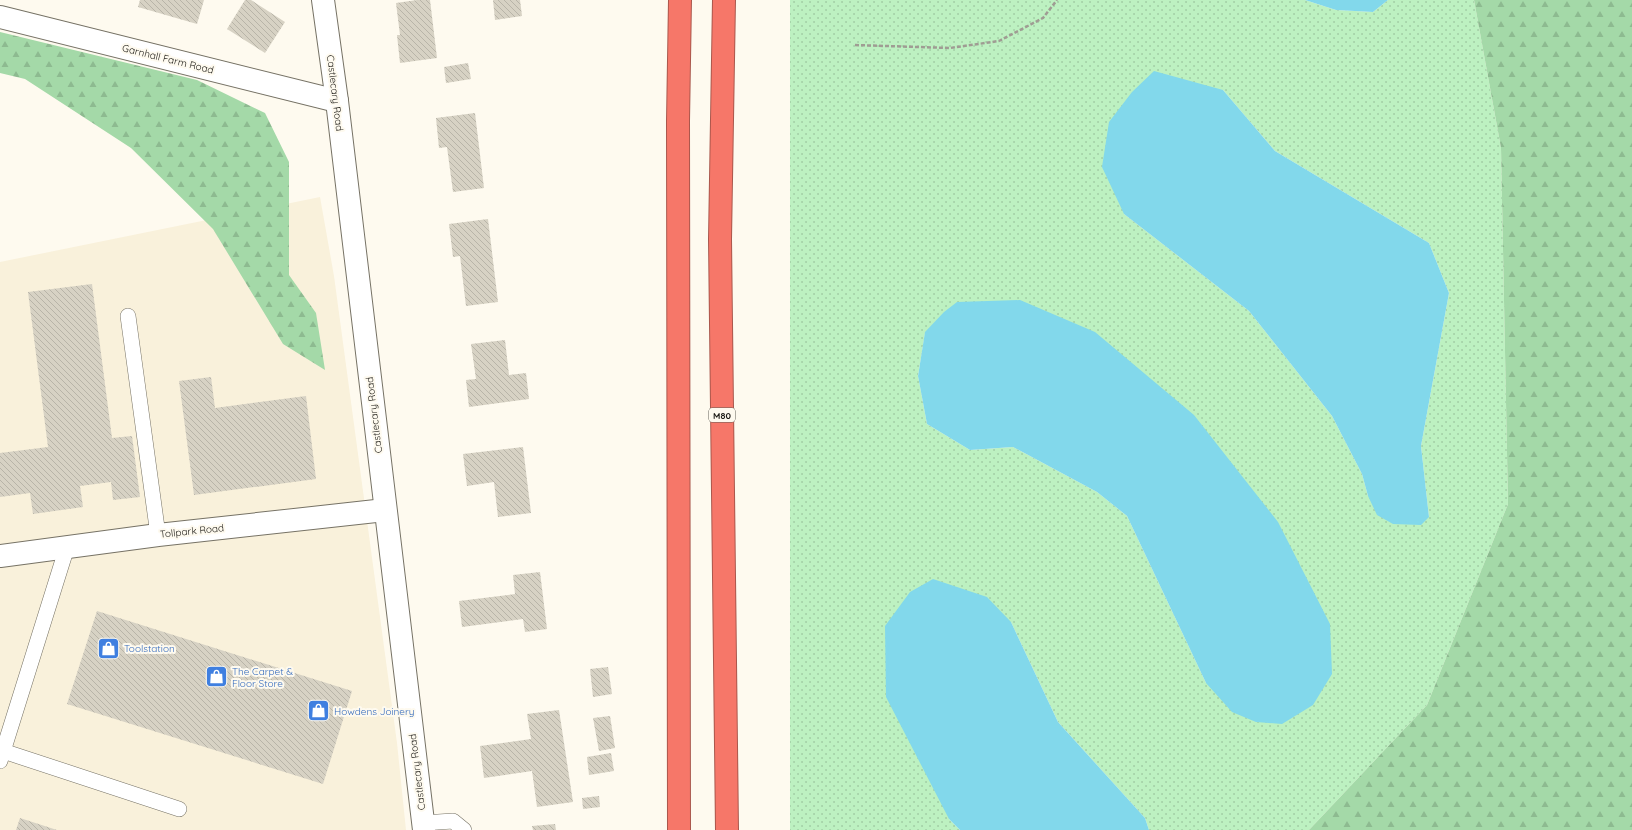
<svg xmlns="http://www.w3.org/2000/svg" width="1632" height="830" font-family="Quicksand,sans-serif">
  <defs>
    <pattern id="grass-dots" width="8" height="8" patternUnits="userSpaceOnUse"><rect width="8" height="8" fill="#bdf1c1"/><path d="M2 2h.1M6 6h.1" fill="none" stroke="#a2cea5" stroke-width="1.8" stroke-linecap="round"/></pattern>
    <pattern id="forest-firs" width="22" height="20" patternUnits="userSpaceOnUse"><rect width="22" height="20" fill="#a4d9a8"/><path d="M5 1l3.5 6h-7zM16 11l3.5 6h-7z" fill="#8dba90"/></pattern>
    <pattern id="building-back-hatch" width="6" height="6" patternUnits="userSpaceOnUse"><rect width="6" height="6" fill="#d7d2c4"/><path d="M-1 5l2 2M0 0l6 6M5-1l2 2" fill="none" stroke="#b8b4a8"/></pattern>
  </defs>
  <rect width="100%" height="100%" fill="#fefaef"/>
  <path fill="#f9f1db" d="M320,197l14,79 63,467 9,87h-406v-568z"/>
  <path fill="url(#grass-dots)" fill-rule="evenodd" d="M790,0h515l31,10 37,2 15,-12h86l27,148 7,356 -81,201 -118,125h-160l-4,-12 -87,-96 -47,-100 -62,197 11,11h-170zM1223,90l52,61 154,92 20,50 -28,153 8,71 -61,-21 -6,-22 -30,-58 -83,-105 -125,-97zM925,333l407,341 -126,9 -79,-167 -30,-24 -84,-45 -43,3 -43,-26 -9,-48z"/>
  <g fill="url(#forest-firs)">
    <path d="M1474,0h158v830h-323l118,-125 81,-201 -7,-356z"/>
    <path d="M0,32l197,48 68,33 24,49v113l27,38 9,57 -42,-26 -70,-115 -82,-81 -106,-69 -25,-6z"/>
  </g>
  <g fill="#82d8eb">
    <path d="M1305,0h83l-15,12 -37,-2z"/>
    <path d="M1154,71l69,19 52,61 154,92 20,50 -28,153 8,71 -8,8 -28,-1 -16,-9 -9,-19 -6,-22 -30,-58 -83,-105 -125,-97 -22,-47 7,-45 23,-30z"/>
    <path d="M1020,300l75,32 99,83 84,107 52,102 2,50 -19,31 -31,19 -26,-2 -24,-10 -26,-29 -79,-167 -30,-24 -84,-45 -43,3 -43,-26 -9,-48 7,-44 19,-20 13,-10z"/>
    <path d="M933,579l54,18 24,25 47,100 87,96 4,12h-189l-11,-11 -63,-122 -1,-71 25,-34z"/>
  </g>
  <g fill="url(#building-back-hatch)">
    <path d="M140,0h64l-7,24 -59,-17z"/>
    <path d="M245,0h6l34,22 -20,31 -38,-24z"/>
    <path d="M417,0h13l7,58 -37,5 -3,-28h3l-4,-32z"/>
    <path d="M493,0h27l2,16 -27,4z"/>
    <path d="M468,63l3,16 -25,4 -2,-16z"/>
    <path d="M475,113l9,75 -31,4 -6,-45 -8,1 -3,-30z"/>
    <path d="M488,219l10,83 -32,4 -6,-50 -7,1 -4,-33z"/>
    <path d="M92,284l20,154 20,-2 8,61 -27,3 -2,-18 -31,4 3,21 -50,7 -3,-21 -30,4v-44l48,-6 -20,-155z"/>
    <path d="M505,340l4,35 17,-2 3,26 -60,8 -3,-27 10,-1 -5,-35z"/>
    <path d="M211,377l4,31 91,-12 10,83 -122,16 -15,-114z"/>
    <path d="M523,447l8,66 -33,4 -4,-35 -27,4 -4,-32z"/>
    <path d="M540,572l7,57 -22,3 -2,-13 -61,8 -3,-26 56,-7 -2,-19z"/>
    <path d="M97,611l255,80 -29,93 -256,-80z"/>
    <path d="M608,667l4,27 -19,3 -3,-28z"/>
    <path d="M559,710l14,92 -36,5 -5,-36 -48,7 -4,-32 51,-7 -4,-25z"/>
    <path d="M610,716l5,32 -16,3 -6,-33z"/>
    <path d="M611,753l3,18 -25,4 -2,-18z"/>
    <path d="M599,796l1,11 -17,2 -1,-11z"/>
    <path d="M20,818l37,12h-41z"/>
    <path d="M555,824l1,6h-23l-1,-4z"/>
  </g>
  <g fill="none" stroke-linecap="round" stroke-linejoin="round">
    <defs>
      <g id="lane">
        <path d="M128,316l30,219"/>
        <path d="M3,751l176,58"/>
        <path d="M0,761l67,-214"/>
        <path d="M423,823l30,-2 11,9"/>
      </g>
      <g id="street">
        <path d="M0,17l337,84"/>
        <path d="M0,556l158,-21 227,-25"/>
      </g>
      <path id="secondary" d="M323,0l14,101 87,729"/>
      <g id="highway">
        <path d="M724,0l-4,239 7,591"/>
        <path d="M679,830l-1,-709 2,-121"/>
      </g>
    </defs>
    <use href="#lane" stroke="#767265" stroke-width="16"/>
    <use href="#street" stroke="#767265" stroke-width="24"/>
    <use href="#secondary" stroke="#767265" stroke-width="24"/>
    <use href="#highway" stroke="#aa574c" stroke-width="24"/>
    <path stroke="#9f9c93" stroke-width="2.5" stroke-dasharray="4 2" stroke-linecap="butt" d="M855,45l95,3 49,-7 44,-23 14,-18"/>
    <use href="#lane" stroke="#fff" stroke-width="15"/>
    <use href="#street" stroke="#fff" stroke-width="22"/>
    <use href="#secondary" stroke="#fff" stroke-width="22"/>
    <use href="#highway" stroke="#f67769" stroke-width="22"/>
  </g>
  <defs>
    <symbol id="shop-square" viewBox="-11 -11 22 22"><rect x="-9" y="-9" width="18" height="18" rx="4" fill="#3f7fe0" stroke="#fefaef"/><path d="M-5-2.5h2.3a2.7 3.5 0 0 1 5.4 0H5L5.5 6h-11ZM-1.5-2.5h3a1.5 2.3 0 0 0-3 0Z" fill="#fff"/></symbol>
  </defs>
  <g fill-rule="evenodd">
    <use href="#shop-square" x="96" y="636" width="25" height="25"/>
    <use href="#shop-square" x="204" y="664" width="25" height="25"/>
    <use href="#shop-square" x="306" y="698" width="25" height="25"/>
  </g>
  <g text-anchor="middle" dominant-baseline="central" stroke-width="4" stroke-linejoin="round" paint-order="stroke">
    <rect fill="#fefaef" stroke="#605e57" stroke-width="1" x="709" y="408" width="26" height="14" rx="3"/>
    <g font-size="9" font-weight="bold" fill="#1d1b16">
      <text x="722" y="415">M80</text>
    </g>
    <g font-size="10" fill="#1d1b16" stroke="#fefaef">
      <text transform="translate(168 59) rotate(14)">Garnhall Farm Road</text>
      <text transform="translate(335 93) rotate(83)">Castlecary Road</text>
      <text transform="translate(374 415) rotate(-97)">Castlecary Road</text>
      <text transform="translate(192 531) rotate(-6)">Tollpark Road</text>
      <text transform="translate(417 772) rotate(-97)">Castlecary Road</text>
    </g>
    <g font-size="10" fill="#366cbe" stroke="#fefaef" text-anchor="start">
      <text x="124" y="648">Toolstation</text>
      <text x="232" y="671">The Carpet &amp;<tspan x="232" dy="12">Floor Store</tspan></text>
      <text x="334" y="711">Howdens Joinery</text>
    </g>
  </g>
</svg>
